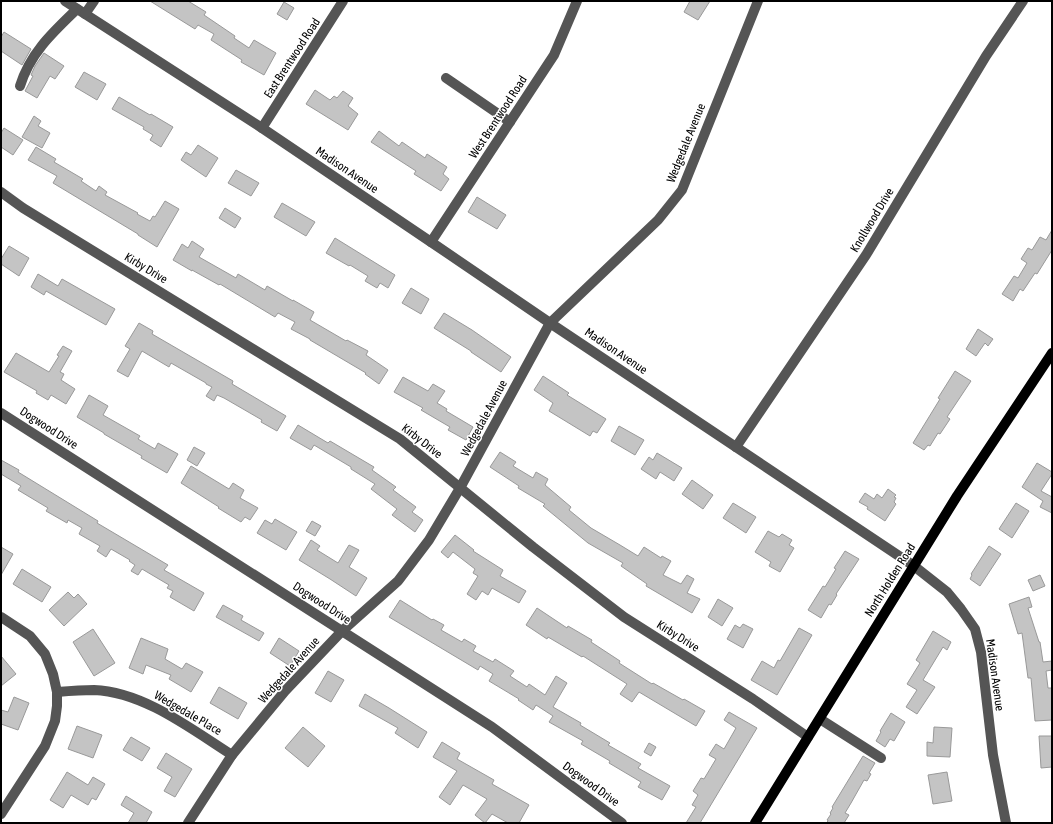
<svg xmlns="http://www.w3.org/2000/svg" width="1053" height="824" font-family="'Asap Condensed',sans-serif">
  <rect width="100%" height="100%" fill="#fff"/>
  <g fill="#c4c4c4" stroke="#999">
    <path d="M150,1h38l18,11 -2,3 31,21 -1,2 15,10 5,-8 22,13 -12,22 -23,-13 1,-2 -31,-20 3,-6 -16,-9 -3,4z"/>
    <path d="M690,1h20l-12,19 -14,-8z"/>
    <path d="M284,2l10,6 -7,12 -10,-6z"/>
    <path d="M4,32l27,17 -9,16 -21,-14v-14z"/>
    <path d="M44,53l20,13 -9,13 -5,-3 -13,22 -12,-7 8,-15 -2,-1 4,-9z"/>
    <path d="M84,72l22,12 -9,16 -22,-13z"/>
    <path d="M315,90l15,10 4,-4 3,2 6,-7 10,7 -5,8 10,8 -10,16 -42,-26z"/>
    <path d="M119,97l31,18 1,-1 22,13 -12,20 -11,-7 3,-5 -10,-6 1,-2 -32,-18z"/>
    <path d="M34,116l7,5 -3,5 12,7 -8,15 -20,-11z"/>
    <path d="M4,128l19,12 -10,15 -12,-8v-14z"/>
    <path d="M379,131l20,15 3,-4 23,16 2,-4 20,13 -4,7 6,5 -8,12 -27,-17 2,-3 -45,-29z"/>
    <path d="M198,145l20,13 -12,19 -25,-17 5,-8 5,3z"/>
    <path d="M36,147l20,12 -2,3 29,17 -2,2 15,10 3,-5 8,6 -2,3 33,18 -1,1 13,7 3,-5 2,1 10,-16 14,8 -22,38 -19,-12v-1l-85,-51 4,-7 -29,-16z"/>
    <path d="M236,170l23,13 -8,13 -23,-13z"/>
    <path d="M477,197l29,18 -9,14 -29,-17z"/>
    <path d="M282,203l33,19 -9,14 -32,-19z"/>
    <path d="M225,208l16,10 -6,10 -16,-10z"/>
    <path d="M1052,230v20l-15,24 -2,-1 -12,18 -3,-2 -7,12 -11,-7 12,-18 4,2 9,-15 -6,-4 7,-11 4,2 8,-13 6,3z"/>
    <path d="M335,238l60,37 -7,13 -8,-5 -3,5 -12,-7 3,-5 -18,-11 -1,1 -23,-13z"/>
    <path d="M192,241l12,8 -5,8 37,21 2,-4 27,16 2,-4 26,15v-1l21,12 -4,8 36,21 1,-1 21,11 -2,4 22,15 -9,14 -14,-10 1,-1 -56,-33v-1l-19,-10 4,-7 -17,-9 -3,4 -55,-33 -1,1 -27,-15v1l-19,-11 9,-16 6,4z"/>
    <path d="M9,246l20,12 -10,18 -18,-12v-5z"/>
    <path d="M38,274l20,12 4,-7 53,30 -9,16 -60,-34 -2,4 -13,-8z"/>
    <path d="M411,288l18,11 -8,15 -19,-11z"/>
    <path d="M444,313l28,17 39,27 -10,15 -30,-20v-1l-37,-23z"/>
    <path d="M139,323l14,8 -1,3 81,47 -1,3 54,32 -9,15 -16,-9 1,-2 -38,-22 -7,-3 -3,6 -8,-5 6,-9 -6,-3v-1l-35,-20 -2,4 -27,-16 -14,26 -11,-6 13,-22 -5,-3z"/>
    <path d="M978,329l15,10 -5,7 -3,-3 -9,13 -10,-7z"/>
    <path d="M63,346l9,5 -12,21 4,2 -3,6 14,9 -9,15 -15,-9 -3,5 -12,-7 1,-2 -33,-19 12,-19 33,19 10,-16 -2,-1z"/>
    <path d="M955,371l16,10 -24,36 3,2 -10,15 -2,-1 -8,13 -2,-1 -4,5 -11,-7 27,-44 -2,-1z"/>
    <path d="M543,376l26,17 -2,2 39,24 -9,14 -4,-2 -3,5 -41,-25 4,-8 -19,-13z"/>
    <path d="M403,377l25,14 5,-7 12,7 -8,12 10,6 -1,2 27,16 -7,13 -18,-10 2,-3 -29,-17 2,-2 -29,-16z"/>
    <path d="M89,395l19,11 -5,9 37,21 -2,3 17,10 3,-6 20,11 -11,19 -26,-15 1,-2 -38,-22v-1l-27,-16z"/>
    <path d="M298,425l30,18 2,-2 44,26 -2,3 24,17 -3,3 23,17 -4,5 11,8 -8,12 -23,-17 5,-6 -26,-20 4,-5 -24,-15v-2l-37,-22 -3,5 -21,-12z"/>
    <path d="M619,426l25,14 -9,15 -24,-14z"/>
    <path d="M194,447l11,6 -8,13 -10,-6z"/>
    <path d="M500,452l16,10 -3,4 20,12 3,-6 12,7 -3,6 26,22 -2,3 22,18 29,17 18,11 6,-9 17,11 1,-2 9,5 -8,14 18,9 6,-9 7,4 -7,14 13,6 -8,14 -46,-27 1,-2 -26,-18 2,-3 -35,-20 -45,-37 2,-2 -27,-16 1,-2 -29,-19z"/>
    <path d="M657,453l25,15 -8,13 -14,-9 -4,7 -15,-10 8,-12 4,3z"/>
    <path d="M1,460l18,10 -1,2 80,49 -1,2 71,42 -4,5 40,23 -10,18 -24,-14 3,-6 -6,-3 2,-3 -27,-16 -4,6 -7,-4 4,-6 -6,-4 1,-1 -19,-11 -5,8 -9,-6 3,-5 -21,-12 3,-6 -14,-8 -1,3 -21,-12 2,-3 -30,-18 3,-4 -20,-12z"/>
    <path d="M1037,463l15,9v2l-11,17 11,6v16l-12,-6 3,-6 -21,-14z"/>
    <path d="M191,466l38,23 4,-6 11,7 -4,8 18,10 -8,12 -5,-3 -4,5 -23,-14 1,-1 -38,-24z"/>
    <path d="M692,480l21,15 -10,14 -21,-15z"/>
    <path d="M888,489l8,6 -2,2 2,1 -2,4 2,2 -11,17 -18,-12 1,-2 -9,-5 6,-9 9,6 3,-5 5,4z"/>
    <path d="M733,503l23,14 -10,16 -23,-15z"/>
    <path d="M1016,503l13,8 -17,27 -13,-9z"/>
    <path d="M275,519l22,13 -11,18 -29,-17 8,-13 7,4z"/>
    <path d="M312,521l9,5 -6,10 -9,-5z"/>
    <path d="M768,531l11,6 3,-3 10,6 -3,5 5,3 -14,24 -11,-6 2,-4 -16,-10z"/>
    <path d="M455,535l19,15 -1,1 30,19 -3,6 26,15 -7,12 -27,-15 -4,7 -6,-4 -6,9 -9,-6 11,-18 -5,-3 2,-4 -22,-17 -5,6 -7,-6z"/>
    <path d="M311,540l9,6 -3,4 21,13 11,-18 10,5 -10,17 18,11 -11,18 -26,-17 -31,-19z"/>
    <path d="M989,546l12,8 -21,32 -10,-7 2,-4 -1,-1z"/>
    <path d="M1,547l12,7 -12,21z"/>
    <path d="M845,551l14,8 -23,35 1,1 -6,10 -2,-1 -8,14 -13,-8 15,-24 2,1 11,-18 -2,-1z"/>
    <path d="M22,569l29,18 -9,15 -29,-18z"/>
    <path d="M1040,575l5,11 -12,5 -5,-11z"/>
    <path d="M68,592l6,6 4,-4 9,10 -23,22 -15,-16z"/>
    <path d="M1029,597l3,10 -4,1 11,34h1l3,20 9,-1v9l-6,1 2,17h4v32l-17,1 -4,-43h-3l-6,-45 -4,1 -9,-30z"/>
    <path d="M718,599l15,9 -11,18 -14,-9z"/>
    <path d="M400,600l32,20 1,-1 11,6 -3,5 21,12 2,-3 12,7 -3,5 20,11 2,-3 19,12 -4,5 17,11 2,-3 16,11 11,-19 11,7 -14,24 28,16 -1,2 30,18 -2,2 33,19 -3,4 32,18 -8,14 -24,-13 3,-5 -32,-19 1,-2 -29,-17 2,-3 -34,-19 4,-6 -17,-11 -3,5 -15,-10 1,-1 -30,-18 4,-7 -13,-8 -2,4 -89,-53z"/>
    <path d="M223,605l20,11 -2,4 23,13 -5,8 -43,-24z"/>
    <path d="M537,608l30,20 1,-2 24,14 -1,2 29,19 -1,2 33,21 1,-1 30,17 1,-1 21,12 -9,15 -57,-34 -7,10 -12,-8 7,-10 -44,-28 -1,1 -34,-20 -1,2 -21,-14z"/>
    <path d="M743,624l10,5 -10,19 -16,-9 8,-14 5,3z"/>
    <path d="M799,628l13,7 -35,60 -26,-15 11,-19 12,7 4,-8 2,1z"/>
    <path d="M93,629l22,34 -21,13 -21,-34z"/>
    <path d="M933,631l18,11 -4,8 -4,-3 -20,33 12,7 -18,27 -11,-7 11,-17 -10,-6 13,-21 -4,-3z"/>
    <path d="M141,638l27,11 -3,10 17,10 4,-6 17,9 -12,20 -22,-13 2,-4 -25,-10 -3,9 -14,-6z"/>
    <path d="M279,638l20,13 -9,15 -20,-13z"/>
    <path d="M1,656l15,18 -15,12z"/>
    <path d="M328,671l16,9 -13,22 -16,-9z"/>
    <path d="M219,687l28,16 -9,16 -28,-16z"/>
    <path d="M365,694l24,14 38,24 -9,16 -23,-15 3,-5 -39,-22z"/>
    <path d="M14,697l15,6 -11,27 -17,-6v-14l7,2z"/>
    <path d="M729,712l28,16 -57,95h-14l10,-16 -4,-2 6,-10 -5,-4 8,-13 3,1 12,-20 -7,-4 7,-11 8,5 12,-21 -12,-8z"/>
    <path d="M891,713l14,9 -11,19 -4,-2 -5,8 -9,-6 5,-9 -1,-1z"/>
    <path d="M77,726l25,9 -9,23 -25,-9z"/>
    <path d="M303,727l22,19 -17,21 -23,-19z"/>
    <path d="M934,727l18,1 -2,29 -23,-1v-14l6,1z"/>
    <path d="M1039,736h13v31l-11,1z"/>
    <path d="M131,737l19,11 -8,13 -19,-11z"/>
    <path d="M442,742l18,11 -3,6 37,21 -2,4 37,21 -10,18h-11l-16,-9 -7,9 -10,-8 12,-16 -24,-14 -13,20 -11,-8 18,-26 -24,-14z"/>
    <path d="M649,743l7,4 -5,9 -7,-4z"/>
    <path d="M166,753l26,16 -17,28 -11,-6 8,-14 -15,-9z"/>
    <path d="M863,756l12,7 -6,10 2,1 -4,7 -3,-1 -13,23 -6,10 4,2 -5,8h-17l1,-3h-1l4,-6 -1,-1 3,-5 -1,-1z"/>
    <path d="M67,772l21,13 5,-8 12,7 -9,16 -4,-2 -4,7 -17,-10 -8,13 -13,-8z"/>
    <path d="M947,772l5,29 -19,3 -5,-29z"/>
    <path d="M126,796l26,16 -6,11h-18l6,-10 -13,-8z"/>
  </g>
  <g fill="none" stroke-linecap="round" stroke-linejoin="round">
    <g stroke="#555" stroke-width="10">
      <path d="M65,1l197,127 169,114 119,81 364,243 33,26 14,17 14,20 6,23 12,103 13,68"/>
      <path d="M85,14l9,-13"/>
      <path d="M446,78l64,44"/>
      <path d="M20,86c10,-33 33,-54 57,-77"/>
      <path d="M262,128l81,-127"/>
      <path d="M1,192l22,16 377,231 133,108 91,70 129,82 55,38"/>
      <path d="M431,242l123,-187 23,-54"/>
      <path d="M1,413l491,314 130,96"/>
      <path d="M736,447l130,-192 120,-199 37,-55"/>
      <path d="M1,617l29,19 15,18 8,20 4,18v14l-2,15 -10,25 -44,68"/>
      <path d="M57,692c12,-1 25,-2 37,-2 50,2 97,39 138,65"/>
      <path d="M820,719l61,39"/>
      <path d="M188,823l44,-68 53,-64 57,-60 56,-50 31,-41 31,-52 90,-165 108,-103 24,-30 76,-189"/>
    </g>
    <path stroke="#000" stroke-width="10" d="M755,823l202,-327 95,-143"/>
  </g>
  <g text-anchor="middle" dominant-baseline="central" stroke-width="3" stroke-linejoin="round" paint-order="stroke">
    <g font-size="12" fill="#000" stroke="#fff">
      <text transform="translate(292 58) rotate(-57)">East Brentwood Road</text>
      <text transform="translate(498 117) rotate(-57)">West Brentwood Road</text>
      <text transform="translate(686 143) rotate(-68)">Wedgedale Avenue</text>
      <text transform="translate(347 170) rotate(34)">Madison Avenue</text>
      <text transform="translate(872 220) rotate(-59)">Knollwood Drive</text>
      <text transform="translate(146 268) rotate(31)">Kirby Drive</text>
      <text transform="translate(616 351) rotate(34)">Madison Avenue</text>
      <text transform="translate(484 418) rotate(-62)">Wedgedale Avenue</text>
      <text transform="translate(49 428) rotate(33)">Dogwood Drive</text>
      <text transform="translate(422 441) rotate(38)">Kirby Drive</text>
      <text transform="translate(890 580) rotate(-58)">North Holden Road</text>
      <text transform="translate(322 603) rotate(33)">Dogwood Drive</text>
      <text transform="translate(678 636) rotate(32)">Kirby Drive</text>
      <text transform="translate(289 670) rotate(-48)">Wedgedale Avenue</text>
      <text transform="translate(995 675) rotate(82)">Madison Avenue</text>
      <text transform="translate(188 713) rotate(30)">Wedgedale Place</text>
      <text transform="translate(591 784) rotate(36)">Dogwood Drive</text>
    </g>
  </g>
  <rect width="1053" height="824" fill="none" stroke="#000000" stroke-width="4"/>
</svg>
